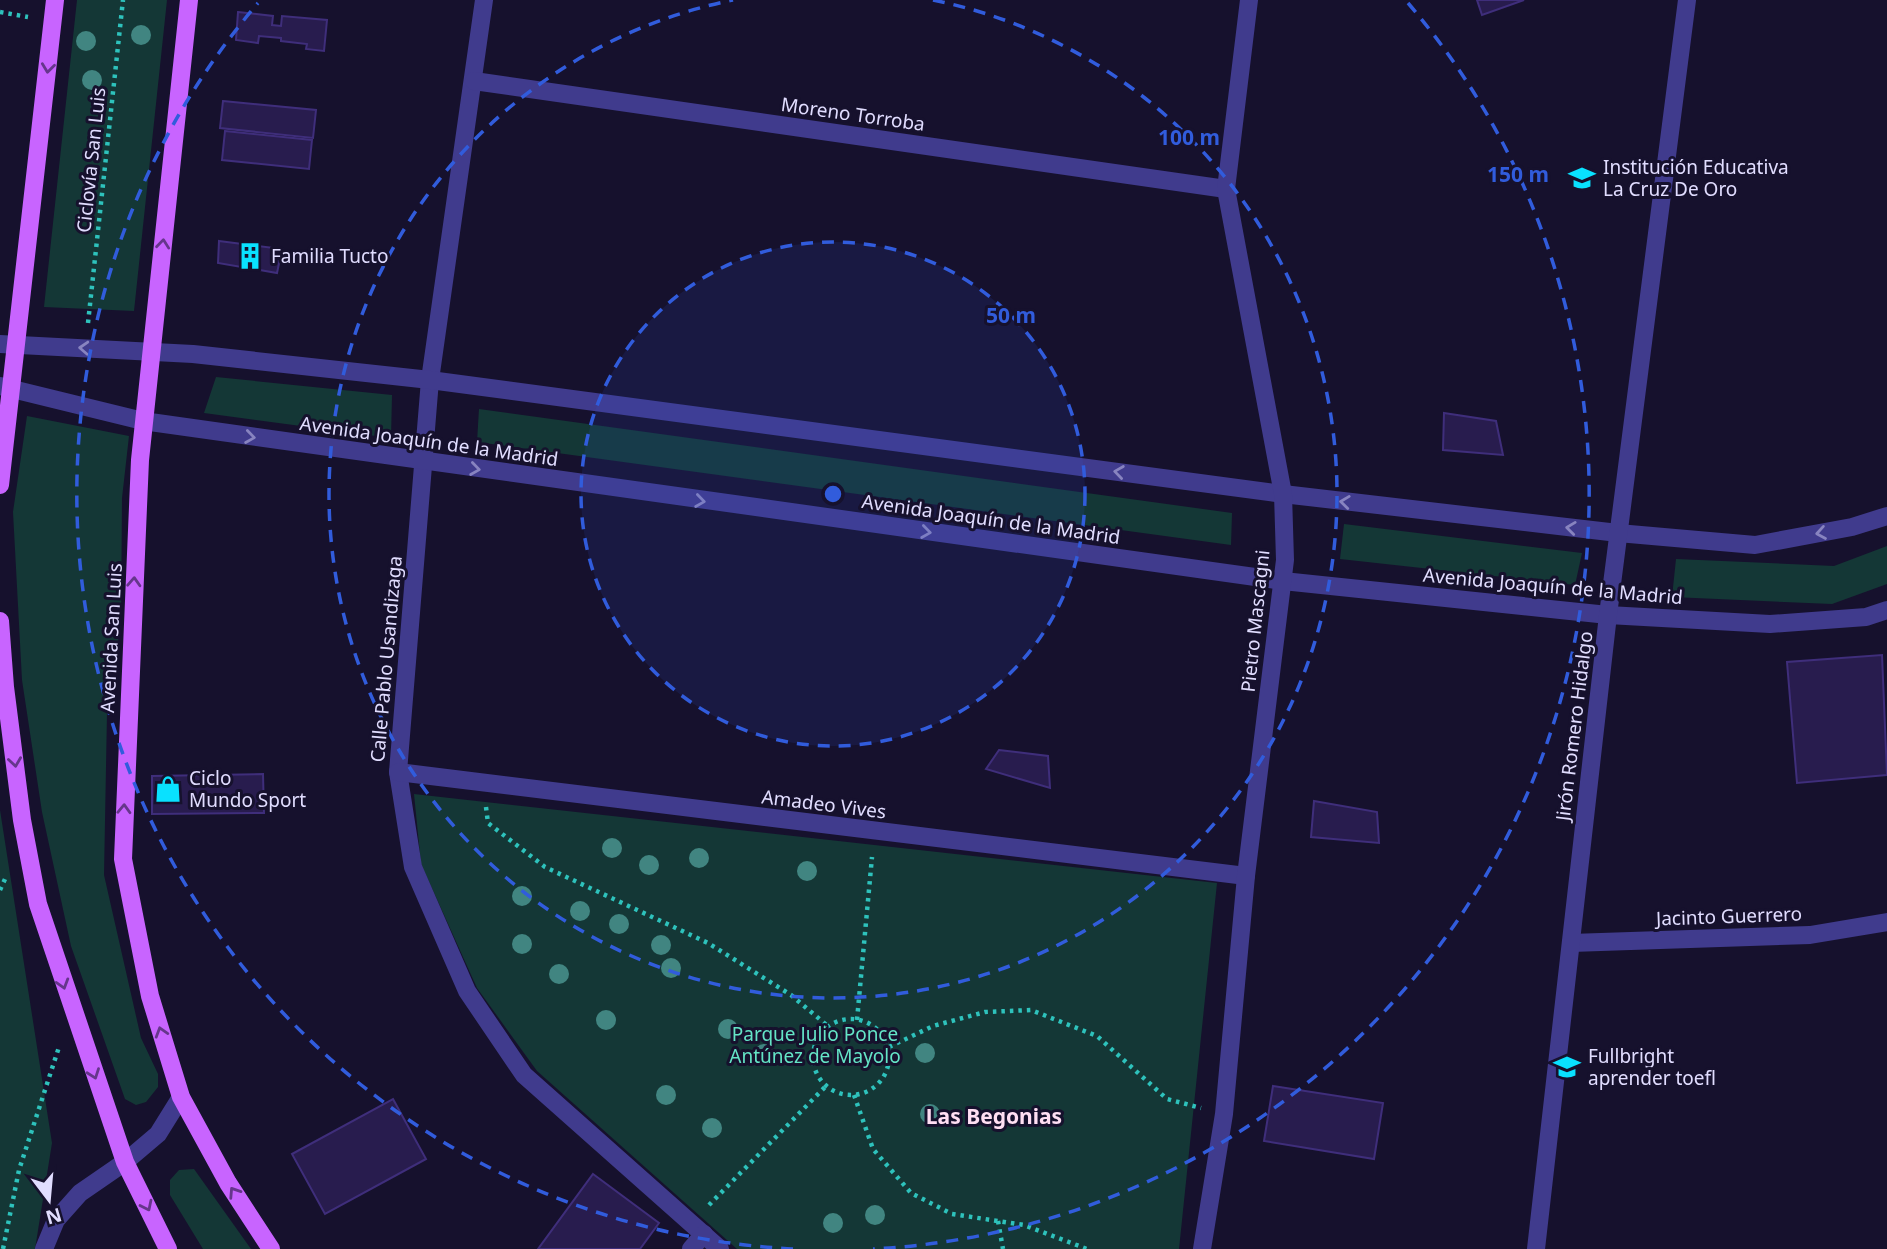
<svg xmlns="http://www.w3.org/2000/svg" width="1887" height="1249" font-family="'Noto Sans',sans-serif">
  <rect width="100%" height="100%" fill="#16112d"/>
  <g fill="#143736">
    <path d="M77,0h90l-33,311 -90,-4z"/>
    <path d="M216,377l176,18 -1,43 -187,-25z"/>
    <path d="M479,409l753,104 -1,32 -754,-103z"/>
    <path d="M27,416l102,20 -7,62 -1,124 -14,91 -3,162 37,163 17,36v13l-12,15 -10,3 -11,-6 -54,-153 -29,-134 -20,-132 -9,-168z"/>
    <path d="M1344,524l238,29 -7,32 -235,-26z"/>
    <path d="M1887,546v38l-55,20 -160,-7 4,-38 158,7z"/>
    <path d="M414,794l803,89 -38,366h-442l-200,-178 -60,-83 -56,-124z"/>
    <path d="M0,810l52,333 -17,106h-35z"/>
    <path d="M194,1169l57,80h-48l-33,-54v-15l9,-10z"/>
  </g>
  <g fill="#281c4e" stroke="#3f2e7b" stroke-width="2">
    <path d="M1477,0h47l-42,15z"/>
    <path d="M238,12l35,4 -1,9 9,1 1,-10 45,4 -3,31 -18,-2 1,-5 -26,-3v-3l-22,-2 -1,7 -22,-3z"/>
    <path d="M223,101l93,9 -3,28 -93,-10z"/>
    <path d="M225,131l87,9 -3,29 -87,-9z"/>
    <path d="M219,241l63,8 -5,24 -59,-10z"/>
    <path d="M1444,413l52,8 7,34 -60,-5z"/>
    <path d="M1882,655l5,120 -90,8 -10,-121z"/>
    <path d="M999,750l49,6 2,32 -64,-19z"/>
    <path d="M263,774l1,39 -112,1v-38z"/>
    <path d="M1314,801l63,11 2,31 -68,-6z"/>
    <path d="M1273,1086l110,17 -9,56 -110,-18z"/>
    <path d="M393,1099l33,60 -101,55 -33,-60z"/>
    <path d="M593,1174l66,49 -19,26h-102z"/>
  </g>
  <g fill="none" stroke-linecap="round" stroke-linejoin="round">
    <g stroke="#2ec2bc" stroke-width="4.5" stroke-dasharray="3.5 5" stroke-linecap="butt">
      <path d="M0,12l28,5"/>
      <path d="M88,323l35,-323"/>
      <path d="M486,807l2,16 57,44 163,76 83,52 38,32"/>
      <path d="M0,890l5,-11"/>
      <circle cx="851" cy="1057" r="38"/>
      <path d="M857,1020l15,-163"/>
      <path d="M889,1047l44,-21 52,-14 46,-2 66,26 70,63 34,9"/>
      <path d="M854,1095l19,54 38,44 41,21 72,11 63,24"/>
      <path d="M709,1205l117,-119"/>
      <path d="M998,1221l5,28"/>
      <path d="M3,1249l16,-79 40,-123"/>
    </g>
    <g stroke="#403b8d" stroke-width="18">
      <path d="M484,0l-54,380 -32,392 15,95 54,124 57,84 196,174"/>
      <path d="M474,81l752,108"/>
      <path d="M0,344l193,10 237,26 853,114 335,39 137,12 97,-18 35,-11"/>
      <path d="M0,386l143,35 1140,160 325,34 162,9 96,-7 21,-7"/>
      <path d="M398,772l848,104"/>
      <path d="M1571,943l239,-8 77,-13"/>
      <path d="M44,1249l12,-29 24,-27 45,-31 33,-28 23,-37"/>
      <path d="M691,1249l13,-15"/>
      <path d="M1202,1249l22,-135 22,-238 39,-316 -2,-66 -57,-305 23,-189"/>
      <path d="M1536,1249l72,-634 79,-615"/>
    </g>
    <g stroke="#c864ff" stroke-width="18">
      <path d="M189,0l-49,460 -17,399 27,137 31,101 47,86 43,66"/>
      <path d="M0,485l55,-485"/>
      <path d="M0,621l5,66 17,133 16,84 87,258 43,87"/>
    </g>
  </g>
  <g fill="#418581">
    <circle cx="141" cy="35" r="10"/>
    <circle cx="86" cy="41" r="10"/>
    <circle cx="92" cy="80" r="10"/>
    <circle cx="612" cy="848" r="10"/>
    <circle cx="699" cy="858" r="10"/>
    <circle cx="649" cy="865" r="10"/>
    <circle cx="807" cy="871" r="10"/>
    <circle cx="522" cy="896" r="10"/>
    <circle cx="580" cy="911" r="10"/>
    <circle cx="619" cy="924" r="10"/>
    <circle cx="522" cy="944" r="10"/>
    <circle cx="661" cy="945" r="10"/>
    <circle cx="671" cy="968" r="10"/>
    <circle cx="559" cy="974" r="10"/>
    <circle cx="606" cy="1020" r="10"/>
    <circle cx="728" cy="1029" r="10"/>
    <circle cx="925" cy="1053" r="10"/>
    <circle cx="764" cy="1054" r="10"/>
    <circle cx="666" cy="1095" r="10"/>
    <circle cx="930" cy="1114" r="10"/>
    <circle cx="712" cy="1128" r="10"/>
    <circle cx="875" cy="1215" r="10"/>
    <circle cx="833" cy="1223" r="10"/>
  </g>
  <defs><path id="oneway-chevron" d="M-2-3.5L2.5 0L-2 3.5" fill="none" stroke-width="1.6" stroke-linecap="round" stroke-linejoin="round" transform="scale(1.75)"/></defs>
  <g stroke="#66368c">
    <use href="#oneway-chevron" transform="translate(48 68) rotate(97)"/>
    <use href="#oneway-chevron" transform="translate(163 244) rotate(-84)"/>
    <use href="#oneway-chevron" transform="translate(134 582) rotate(-87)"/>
    <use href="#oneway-chevron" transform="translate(15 762) rotate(82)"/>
    <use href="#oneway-chevron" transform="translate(124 809) rotate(-88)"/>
    <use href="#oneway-chevron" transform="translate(63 984) rotate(73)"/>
    <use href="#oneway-chevron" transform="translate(161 1032) rotate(-107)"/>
    <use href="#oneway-chevron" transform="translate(94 1074) rotate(70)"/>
    <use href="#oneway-chevron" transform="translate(234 1192) rotate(-123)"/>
    <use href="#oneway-chevron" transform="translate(147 1206) rotate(64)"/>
  </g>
  <g stroke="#8884c0">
    <use href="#oneway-chevron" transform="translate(84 348) rotate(-177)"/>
    <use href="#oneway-chevron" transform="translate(250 437) rotate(8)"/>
    <use href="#oneway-chevron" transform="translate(475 469) rotate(8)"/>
    <use href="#oneway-chevron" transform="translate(1119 472) rotate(-172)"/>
    <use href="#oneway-chevron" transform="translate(700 501) rotate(8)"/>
    <use href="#oneway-chevron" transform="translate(1345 502) rotate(-173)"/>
    <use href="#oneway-chevron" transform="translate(1571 528) rotate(-173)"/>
    <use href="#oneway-chevron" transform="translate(926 532) rotate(8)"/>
    <use href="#oneway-chevron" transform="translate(1821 533) rotate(170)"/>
  </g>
  <circle cx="833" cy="494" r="252" fill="#315cdc" fill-opacity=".12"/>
  <g fill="none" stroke="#315cdc" stroke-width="3.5" stroke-dasharray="12 9">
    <circle cx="833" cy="494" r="252"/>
    <path d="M933 0A504 504 0 1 1 733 0"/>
    <path d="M793 1249A756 756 0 0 1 258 3M1408 3A756 756 0 0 1 873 1249"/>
  </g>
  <defs>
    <symbol id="school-bare" viewBox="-9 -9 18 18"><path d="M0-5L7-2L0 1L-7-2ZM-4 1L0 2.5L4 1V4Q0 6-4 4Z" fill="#09e1ff" stroke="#16112d" stroke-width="2.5" paint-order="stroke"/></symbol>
    <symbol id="building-bare" viewBox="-9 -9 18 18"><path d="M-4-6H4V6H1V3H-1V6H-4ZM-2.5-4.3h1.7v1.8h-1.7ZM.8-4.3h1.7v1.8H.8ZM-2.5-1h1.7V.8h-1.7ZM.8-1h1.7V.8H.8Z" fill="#09e1ff" stroke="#16112d" stroke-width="2.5" paint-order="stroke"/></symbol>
    <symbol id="shop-bare" viewBox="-9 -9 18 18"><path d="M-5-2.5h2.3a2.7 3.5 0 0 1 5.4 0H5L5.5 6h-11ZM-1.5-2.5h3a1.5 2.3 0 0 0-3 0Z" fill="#09e1ff" stroke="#16112d" stroke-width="2.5" paint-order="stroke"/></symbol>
  </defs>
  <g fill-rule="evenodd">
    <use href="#school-bare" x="1563" y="159" width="38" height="38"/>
    <use href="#building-bare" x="231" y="237" width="38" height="38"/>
    <use href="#shop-bare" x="149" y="770" width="38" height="38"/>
    <use href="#school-bare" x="1548" y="1048" width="38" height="38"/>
  </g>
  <g text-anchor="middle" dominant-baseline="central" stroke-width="6" stroke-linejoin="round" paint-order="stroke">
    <g font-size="19" fill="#e1ddff" stroke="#16112d">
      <text transform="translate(853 114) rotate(8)">Moreno Torroba</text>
      <text transform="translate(91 160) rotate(-84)">Ciclovía San Luis</text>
      <text transform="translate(429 441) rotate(8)">Avenida Joaquín de la Madrid</text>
      <text transform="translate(991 519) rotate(8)">Avenida Joaquín de la Madrid</text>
      <text transform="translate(1553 586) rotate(5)">Avenida Joaquín de la Madrid</text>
      <text transform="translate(1255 621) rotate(-84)">Pietro Mascagni</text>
      <text transform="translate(111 638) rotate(-87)">Avenida San Luis</text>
      <text transform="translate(386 659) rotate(-85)">Calle Pablo Usandizaga</text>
      <text transform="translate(1574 726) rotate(-83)">Jirón Romero Hidalgo</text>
      <text transform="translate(824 804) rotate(7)">Amadeo Vives</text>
      <text transform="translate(1729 916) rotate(-2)">Jacinto Guerrero</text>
    </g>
    <g font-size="19" fill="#e1ddff" stroke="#16112d" text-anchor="start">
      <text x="1603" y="167">Institución Educativa<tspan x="1603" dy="22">La Cruz De Oro</tspan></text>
      <text x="271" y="256">Familia Tucto</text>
      <text x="189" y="778">Ciclo<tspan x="189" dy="22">Mundo Sport</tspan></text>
      <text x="1588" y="1056">Fullbright<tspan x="1588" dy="22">aprender toefl</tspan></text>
    </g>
    <g font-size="19" fill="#64e4c6" stroke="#16112d">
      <text x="815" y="1034">Parque Julio Ponce<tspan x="815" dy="22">Antúnez de Mayolo</tspan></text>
    </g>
    <g font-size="21" font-weight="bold" fill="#ffdff3" stroke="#16112d">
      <text x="994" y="1116">Las Begonias</text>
    </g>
  </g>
  <circle cx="833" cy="494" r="10" fill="#315cdc" stroke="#16112d" stroke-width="3.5"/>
  <g font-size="21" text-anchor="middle" font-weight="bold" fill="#315cdc" stroke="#16112d" stroke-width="6" stroke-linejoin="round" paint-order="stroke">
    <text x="1189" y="145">100 m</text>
    <text x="1518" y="182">150 m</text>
    <text x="1011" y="323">50 m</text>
  </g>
  <g transform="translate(49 1200) rotate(164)" stroke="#16112d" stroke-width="5" paint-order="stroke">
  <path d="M0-5L12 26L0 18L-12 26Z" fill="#e1ddff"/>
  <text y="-10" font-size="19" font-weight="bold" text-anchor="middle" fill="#e1ddff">N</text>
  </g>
</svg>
